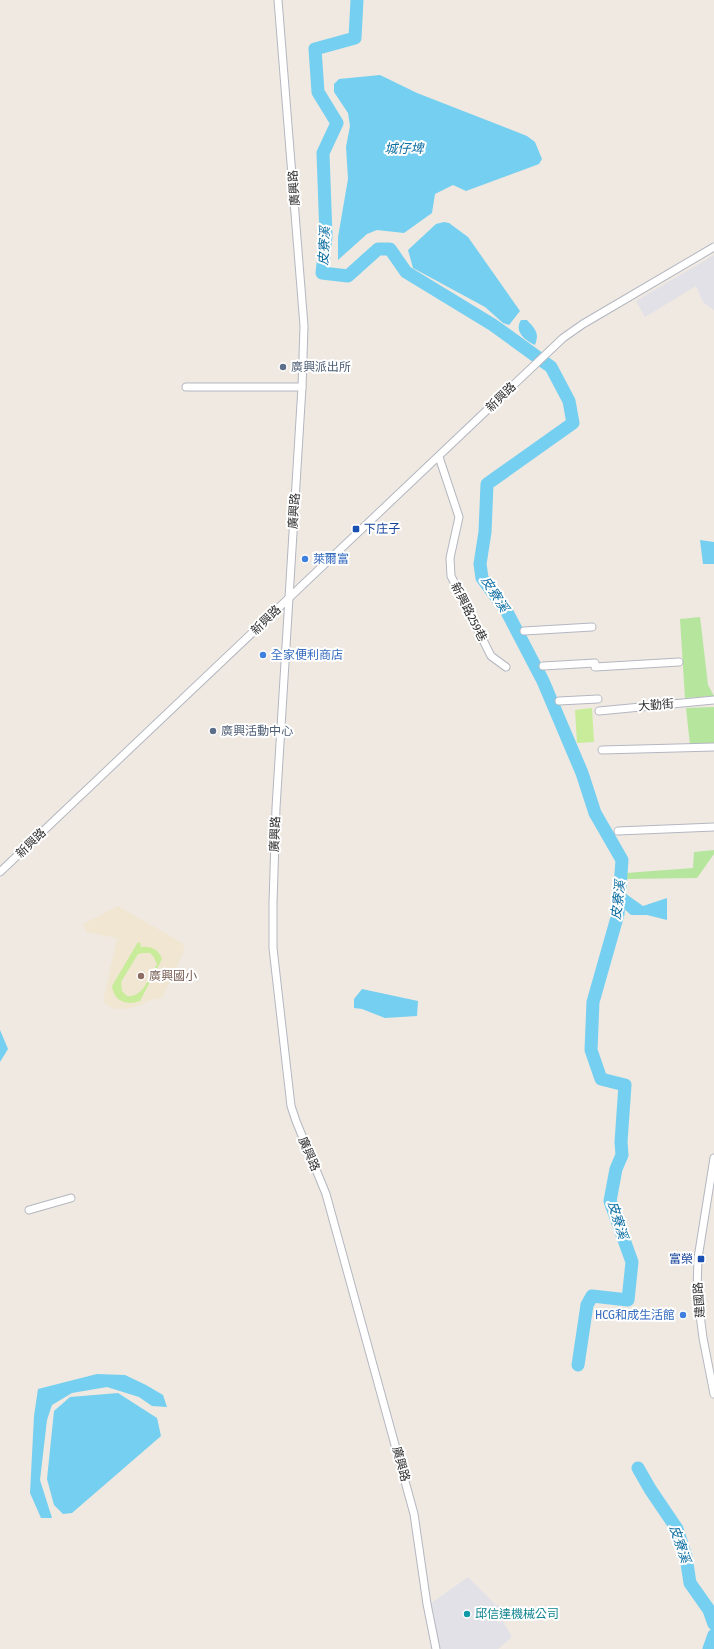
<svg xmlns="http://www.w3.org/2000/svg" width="714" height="1649" font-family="'Fira Sans Condensed','Noto Sans TC',sans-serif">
  <rect width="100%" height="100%" fill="#efe9e1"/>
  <g fill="#e3e1e8">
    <path d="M714,255v55l-11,-8 -7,-16 -51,31 -9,-16z"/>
    <path d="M468,1577l28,28h2l7,8 -4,5 11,19 -14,12h-59l-9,-45z"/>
  </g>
  <path fill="#f0e6d1" d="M118,906l66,38 -1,9 -21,45 -13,2 -7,5 -18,4h-10l-11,-7 14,-64 -31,-6 -3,-8z"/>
  <g fill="#b6e59e">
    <path d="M700,617l8,68 6,11 -29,2 -5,-79z"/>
    <path d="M714,707v37l-24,1 -4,-37z"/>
    <path d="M714,850v4l-17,24 -71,1v-6l67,-5 1,-16z"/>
  </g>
  <g fill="#c9ec9a" fill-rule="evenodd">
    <path d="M592,708l2,34 -17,1 -2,-33z"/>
    <path d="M138,942l3,2 -1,3c10,-1 18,1 22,12l-22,42c-14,5 -26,0 -28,-15zM143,953h7l3,3 4,8c-7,12 -14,34 -30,32l-5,-5 -1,-9 17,-28z"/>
  </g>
  <g fill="#75cff0">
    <path d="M380,75l37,18 110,43 8,6 7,17 -3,5 -73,27 -13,-6 -18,9 -3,19 -28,20 -27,-3 -10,4 -29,26v-23l10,-58 -2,-32 4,-21 -2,-13 -14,-21v-8l5,-5z"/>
    <path d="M444,222l5,1 19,14 52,74 -11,14 -6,-2 -18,-16 -72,-39 -5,-18 28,-26z"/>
    <path d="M521,320h6c8,9 13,13 8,25 -11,-5 -21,-14 -14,-25z"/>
    <path d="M700,540l14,2v22h-11z"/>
    <path d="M626,894l17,12 24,-8v22l-20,-5h-16l-8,-7z"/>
    <path d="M362,989l56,12 -1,15 -32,2 -23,-9 -8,-1v-9z"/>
    <path d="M0,1030l8,19 -8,13z"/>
    <path d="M97,1374l28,1 21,10 17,10 4,12 -15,-1 -13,-9 -32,-10 -35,6 -20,12 -5,15 -7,60 12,38h-11l-11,-25 4,-77 4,-27z"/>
    <path d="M118,1393l39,25 4,18 -89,77 -9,1 -9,-9 -7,-26 7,-68 16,-14z"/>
  </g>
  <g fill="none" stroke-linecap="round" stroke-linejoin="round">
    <g stroke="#75cff0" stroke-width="13">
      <path d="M357,0l-2,38 -40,11 3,43 19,31 -14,30 3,83 -4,37 26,3 30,-27h12l16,23 87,53 58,42 18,34 4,22 -86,61 -2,48 -5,32 2,14 25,34 36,69 39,92 13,40 27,47 -4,54 -25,88 -2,48 10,29 24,6 -4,57 1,13 -6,14 -6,32 22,61 -4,38 -36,-4 -5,9 -9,60"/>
      <path d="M638,1468l12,21 27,40 9,28 4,26 19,27 5,14"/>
      <path d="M709,1649l5,-14"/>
    </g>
    <defs>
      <g id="minor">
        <path d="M278,0l26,326 -2,61 -26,421 -3,95v45l18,158 5,15 30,73 88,320 13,90 9,45"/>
        <path d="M186,387h116"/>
        <path d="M439,457l20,60 -9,41 1,18 40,80 15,11"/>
        <path d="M524,631l68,-4"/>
        <path d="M543,666l52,-3"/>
        <path d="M595,667l84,-5"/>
        <path d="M559,701l39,-2"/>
        <path d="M599,711l115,-11"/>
        <path d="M602,750l112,-3"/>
        <path d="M618,831l96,-4"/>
        <path d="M0,872l563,-534 20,-14 131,-77"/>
        <path d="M714,1158l-16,100 -1,33 6,47 11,56"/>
        <path d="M29,1210l42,-12"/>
      </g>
    </defs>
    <use href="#minor" stroke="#b4b7c1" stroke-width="9"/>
    <use href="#minor" stroke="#fff" stroke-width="7"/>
  </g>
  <g fill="#5c6f8a" stroke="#fff" stroke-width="1.5">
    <circle cx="283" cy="367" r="4"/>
    <circle cx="213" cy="731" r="4"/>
  </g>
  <g fill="#1a4fb4" stroke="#fff" stroke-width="1.5">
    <rect x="352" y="525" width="8" height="8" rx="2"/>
    <rect x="697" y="1255" width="8" height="8" rx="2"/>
  </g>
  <g fill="#3f7fe0" stroke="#fff" stroke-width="1.5">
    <circle cx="305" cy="559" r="4"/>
    <circle cx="263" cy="655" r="4"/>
    <circle cx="683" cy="1315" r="4"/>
  </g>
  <circle fill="#8d6e63" stroke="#fff" stroke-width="1.5" cx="141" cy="976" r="4"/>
  <circle fill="#0f9aa8" stroke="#fff" stroke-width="1.5" cx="467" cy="1614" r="4"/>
  <g text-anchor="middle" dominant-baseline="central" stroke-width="4" stroke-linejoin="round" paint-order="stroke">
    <g font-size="12" fill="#2e2e2e" stroke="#fff">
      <text transform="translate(294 188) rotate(-94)">廣興路</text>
      <text transform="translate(501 397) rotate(-44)">新興路</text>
      <text transform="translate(294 511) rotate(-86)">廣興路</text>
      <text transform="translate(469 612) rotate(63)">新興路259巷</text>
      <text transform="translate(266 620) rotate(-44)">新興路</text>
      <text transform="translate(656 705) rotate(-5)">大勤街</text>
      <text transform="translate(275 834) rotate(-88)">廣興路</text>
      <text transform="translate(31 843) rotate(-44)">新興路</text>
      <text transform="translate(309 1154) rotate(67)">廣興路</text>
      <text transform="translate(699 1300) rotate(-94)">建國路</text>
      <text transform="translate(401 1464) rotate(75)">廣興路</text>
    </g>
    <g font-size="12" fill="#4e5e75" stroke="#fff" text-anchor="start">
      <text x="291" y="367">廣興派出所</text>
      <text x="221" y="731">廣興活動中心</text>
    </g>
    <g font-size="12" fill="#164399" stroke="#fff" text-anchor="start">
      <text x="364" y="529">下庄子</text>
      <text x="693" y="1259" text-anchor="end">富榮</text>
    </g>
    <g font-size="12" fill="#366cbe" stroke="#fff" text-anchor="start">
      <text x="313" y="559">萊爾富</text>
      <text x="271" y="655">全家便利商店</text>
      <text x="675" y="1315" text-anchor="end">HCG和成生活館</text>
    </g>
    <g font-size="12" fill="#785e54" stroke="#fff" text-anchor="start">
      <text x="149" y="976">廣興國小</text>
    </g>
    <g font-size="12" fill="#0d838f" stroke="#fff" text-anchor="start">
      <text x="475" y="1614">邱信達機械公司</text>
    </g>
    <g font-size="13" font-style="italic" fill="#0d6fa3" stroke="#fff">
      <text x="404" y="148">城仔埤</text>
      <text transform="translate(324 246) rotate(-87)">皮寮溪</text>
      <text transform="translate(495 594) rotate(58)">皮寮溪</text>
      <text transform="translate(618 900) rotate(-83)">皮寮溪</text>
      <text transform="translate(618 1220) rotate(73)">皮寮溪</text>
      <text transform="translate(680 1544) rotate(71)">皮寮溪</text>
    </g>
  </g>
</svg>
